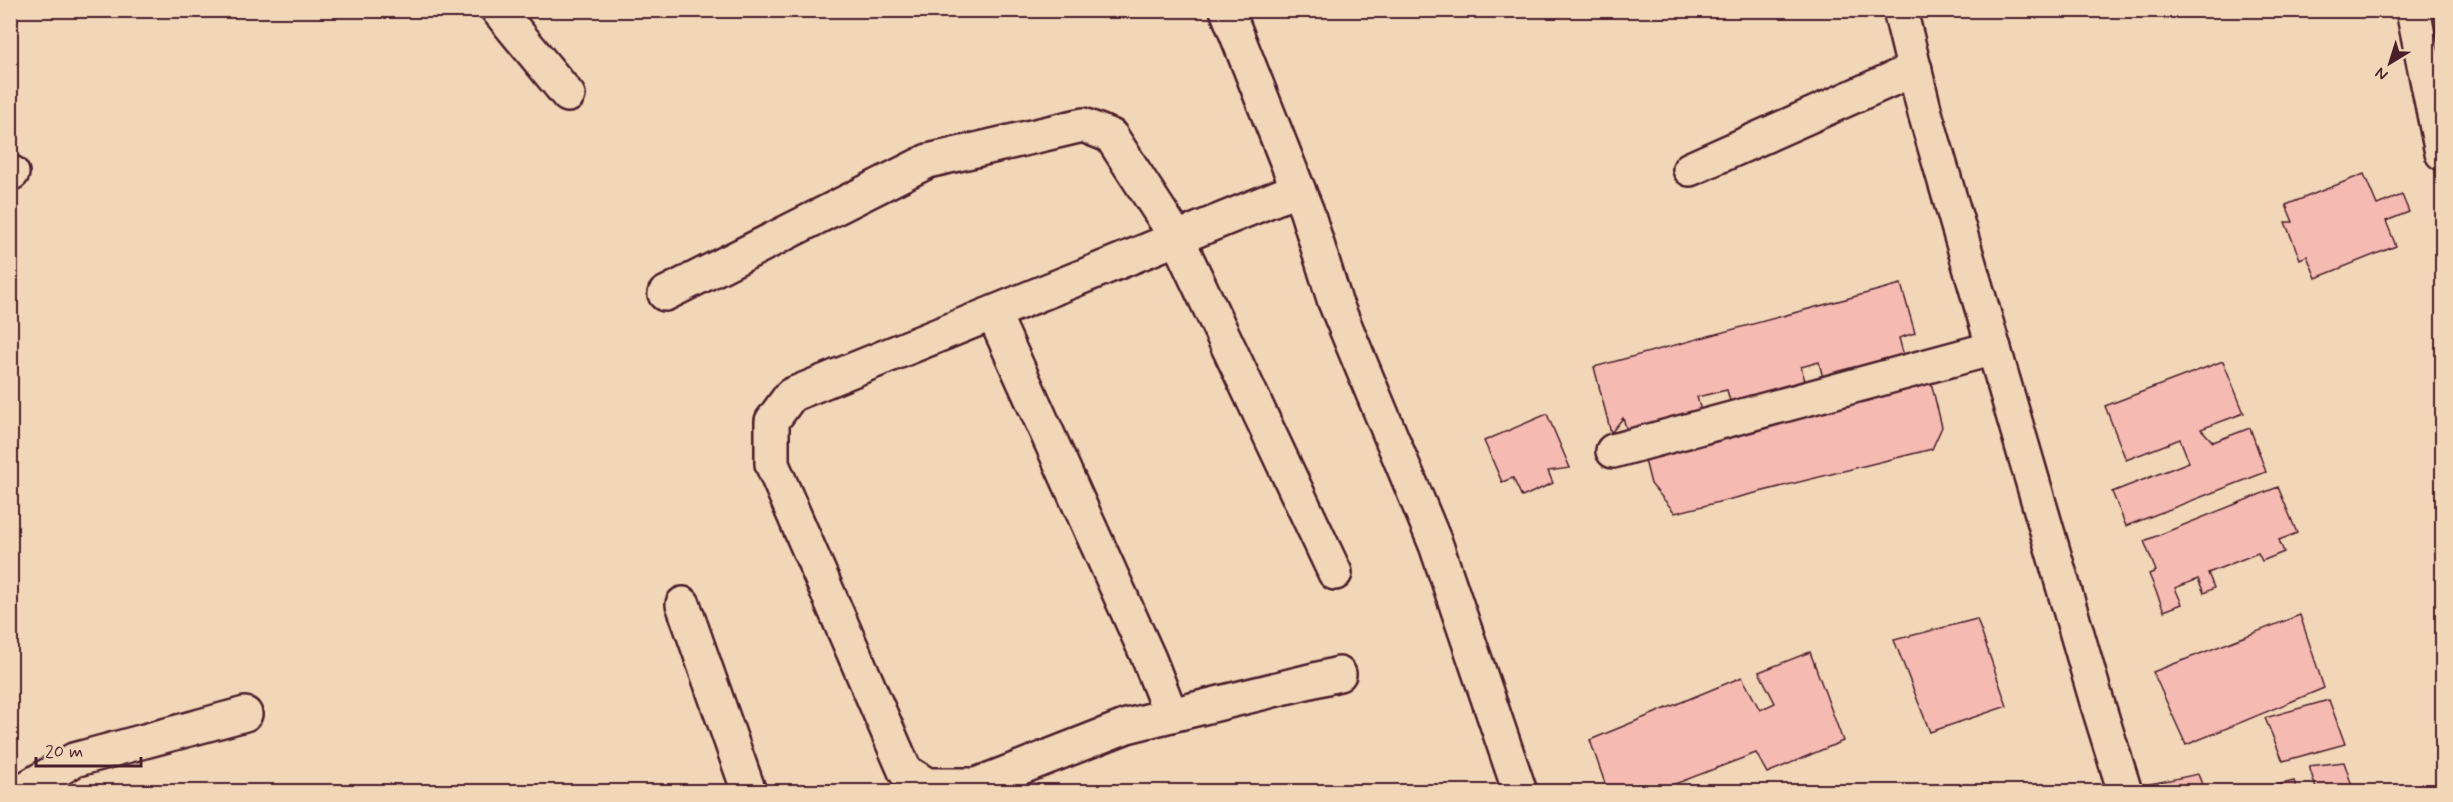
<svg xmlns="http://www.w3.org/2000/svg" width="2453" height="802" font-family="Mynerve,sans-serif">
  <rect width="100%" height="100%" fill="#f1d7b8"/>
  <filter id="ink" filterUnits="userSpaceOnUse"><feTurbulence type="fractalNoise" baseFrequency=".0167" numOctaves="2"/><feDisplacementMap in="SourceGraphic" scale="12" xChannelSelector="R" yChannelSelector="G"/><feConvolveMatrix kernelMatrix="1 2 1 2 8 2 1 2 1" color-interpolation-filters="sRGB"/></filter>
  <g filter="url(#ink)">
    <g fill="#f5bab1" stroke="#4a1f2b" stroke-width="1.5">
      <path d="M2364,174l13,31 25,-10 7,17 -23,9 10,25 -80,32 -9,-22 -7,3 -15,-37h8l-7,-17z"/>
      <path d="M1901,284l14,49 -16,5 5,18 -81,22 -4,-16 -18,5 5,17 -75,21 -4,-15 -30,7 5,17 -74,20 -5,-16 -12,15 -17,-66z"/>
      <path d="M2223,361l21,52 -43,16 12,13 37,-14 16,44 -140,54 -14,-34 77,-30 -9,-23 -54,21 -21,-54z"/>
      <path d="M1930,378l12,49 -10,22 -257,64 -24,-29 -9,-36z"/>
      <path d="M1547,414l23,54 -22,3 5,12 -31,14 -9,-19 -11,4 -18,-41z"/>
      <path d="M2278,487l19,46 -18,7 5,12 -22,9 -4,-8 -50,20 6,15 -10,5 -6,-14 -23,9 7,16 -18,7 -15,-37 7,-3 -12,-30z"/>
      <path d="M2300,615l24,73 -138,57 -33,-73z"/>
      <path d="M1977,619l30,87 -77,26 -36,-92z"/>
      <path d="M1810,652l33,89 -76,32 -11,-20 -102,39h-46l-18,-52 152,-63 18,33 15,-7 -16,-31z"/>
      <path d="M2329,700l16,44 -62,17 -18,-43z"/>
      <path d="M2344,762l10,30h-37l-8,-26z"/>
      <path d="M2198,774l7,18h-52l-3,-8z"/>
      <path d="M2294,781l4,11h-48z"/>
    </g>
    <g fill="none" stroke-linecap="round" stroke-linejoin="round">
      <defs>
        <g id="minor">
          <path d="M498,10l70,85"/>
          <path d="M1227,10l80,202 28,90 101,243 84,247"/>
          <path d="M1900,10l25,103 172,589 28,90"/>
          <path d="M2413,10l29,143"/>
          <path d="M1690,169l225,-100"/>
          <path d="M10,172l2,1"/>
          <path d="M665,294l263,-133 155,-36 28,11 66,102 158,335"/>
          <path d="M993,313l156,346 22,56 -44,11 -151,59h-49l-22,-14 -133,-307v-43l19,-26 507,-206"/>
          <path d="M1613,451l381,-103"/>
          <path d="M683,604l66,188"/>
          <path d="M1171,715l168,-41"/>
          <path d="M20,792l54,-32 171,-46"/>
        </g>
      </defs>
      <use href="#minor" stroke="#4a1f2b" stroke-width="38"/>
      <use href="#minor" stroke="#f1d7b8" stroke-width="33"/>
    </g>
  </g>
  <rect width="2453" height="802" fill="none" stroke="#f1d7b8" stroke-width="36"/>
  <rect x="18" y="18" width="2417" height="766" fill="none" stroke="#4a1f2b" stroke-width="2" filter="url(#ink)"/>
  <g transform="translate(2390 63) rotate(218)" stroke="#f1d7b8" stroke-width="4.5" paint-order="stroke">
  <path d="M0-4.5L10 22L0 15L-10 22Z" fill="#4a1f2b"/>
  <text y="-9" font-size="16" font-weight="bold" text-anchor="middle" fill="#4a1f2b">N</text>
  </g>
  <path d="M36 757v9h105v-9" fill="none" stroke="#4a1f2b" stroke-width="3"/>
  <text x="45" y="757" font-size="18" fill="#4a1f2b" stroke="#f1d7b8" stroke-width="4.5" paint-order="stroke">20 m</text>
</svg>
